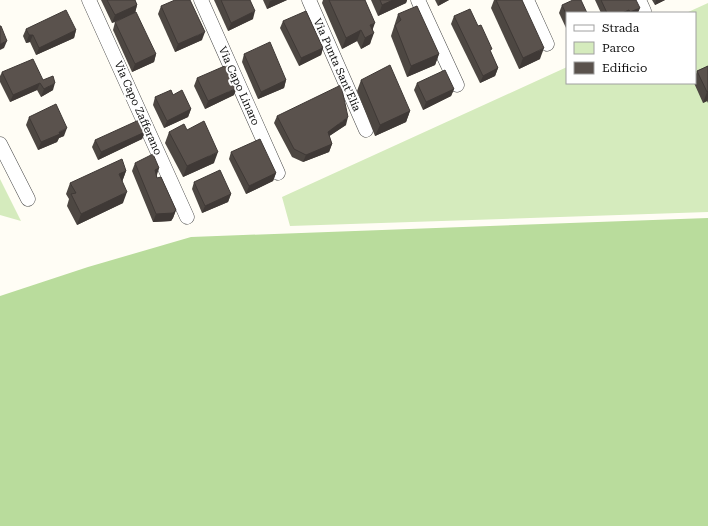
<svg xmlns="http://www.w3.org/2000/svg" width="708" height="526" font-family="'Roboto Serif',serif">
  <rect width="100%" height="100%" fill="#fffdf5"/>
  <g fill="#d5ebbd">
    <path d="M708,3v209l-418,14 -8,-29 285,-130v16h128v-70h-9z"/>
    <path d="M0,179l21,42 -21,-6z"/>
  </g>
  <path fill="#b9dc9c" d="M708,218v308h-708v-230l88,-29 103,-30z"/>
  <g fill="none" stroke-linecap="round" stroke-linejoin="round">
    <defs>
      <g id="minor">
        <path d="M89,0l98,217"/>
        <path d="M201,0l77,173"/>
        <path d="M309,0l57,130"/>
        <path d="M418,0l39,85"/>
        <path d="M527,0l20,44"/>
        <path d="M639,0l5,11"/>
        <path d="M0,144l28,55"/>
      </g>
    </defs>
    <use href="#minor" stroke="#444" stroke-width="15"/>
    <use href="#minor" stroke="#fff" stroke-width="14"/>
  </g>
  <g fill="#4d4742">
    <path d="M101,0h34l2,5 -2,8 -23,10z"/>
    <path d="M214,0h36l3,19 -25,12z"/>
    <path d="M263,0h24l-20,9z"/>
    <path d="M323,0h42l8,30 -3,14 -9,5 -4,-8 -15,8 -20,-46z"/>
    <path d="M371,0h36l-1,3 -28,13z"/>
    <path d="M435,0h14l-11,6z"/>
    <path d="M494,0h28l18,59 -21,10 -28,-61z"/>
    <path d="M595,0h41l2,13h-37z"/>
    <path d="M652,0h13l-10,5z"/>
    <path d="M562,5l5,8v17l-8,-17z"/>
    <path d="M161,6l41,34 -27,12 -17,-38z"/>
    <path d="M398,14l41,40 -4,11 -28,12 -16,-41z"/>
    <path d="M454,16l24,10 20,42 -3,8 -15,7 -29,-59z"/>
    <path d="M283,21l40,27 -2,7 -22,11 -19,-38z"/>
    <path d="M115,22l41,32 -2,8 -22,10 -19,-42z"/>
    <path d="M26,29l50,1 -2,8 -38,17 -6,-13 -4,1 -3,-7z"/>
    <path d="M244,54l42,26 -2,8 -26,11 -16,-37z"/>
    <path d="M708,66v37l-1,-2 -4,2 -9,-20h1v-6l2,-6z"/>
    <path d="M2,72l41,8 10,10 -12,7 -4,-7 -27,12 -10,-20v-6z"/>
    <path d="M197,78l37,17 -29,14 -11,-23z"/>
    <path d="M361,80l49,31 -4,11 -31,14 -18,-45z"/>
    <path d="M417,83l37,6 -3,7 -28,14 -9,-20z"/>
    <path d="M173,95l18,14 -3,8 -24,11 -11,-23 2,-8z"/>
    <path d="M277,116l69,9 -17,11 3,8 -3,8 -26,10 -11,-5 -18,-34z"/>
    <path d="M29,117l35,19 -5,2 -2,4 -19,8 -12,-25z"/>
    <path d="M187,130l27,33 -31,14 -18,-34 4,-11z"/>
    <path d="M145,132l-3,7 -44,21 -6,-13 3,-7z"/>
    <path d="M231,152l45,21 -3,8 -27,13 -17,-35z"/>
    <path d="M135,163l24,5 -2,7v3l19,32 -3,8 -2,3 -18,1 -21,-51z"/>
    <path d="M126,171l-4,11 1,21 -46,22 -10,-19 2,-7 -3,-5 4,-11z"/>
    <path d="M194,182l37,12 -3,8 -26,11 -10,-24z"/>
  </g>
  <g fill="#3f3936">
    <path d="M273,0h14l-20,9 3,-8z"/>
    <path d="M393,0h14l-1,3 -28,13 4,-11z"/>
    <path d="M440,0h9l-11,6z"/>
    <path d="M656,0h9l-10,5z"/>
    <path d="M137,5l-2,8 -23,10 3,-8z"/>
    <path d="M640,8l-2,5h-8v-1z"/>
    <path d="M629,10l-1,3h-6z"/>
    <path d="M255,11l-2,8 -25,12 3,-8z"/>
    <path d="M375,23l-4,11 -1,-9z"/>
    <path d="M76,30l-2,8 -38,17 3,-7z"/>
    <path d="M361,30l-4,11 -15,8 4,-11z"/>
    <path d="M205,32l-3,8 -27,12 3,-8z"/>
    <path d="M374,33l-4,11 -9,5 4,-11z"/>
    <path d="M29,35h4l-3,7 -4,1z"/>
    <path d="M7,41l-3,7 -4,2v-6z"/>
    <path d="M323,48l-2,7 -22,11 2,-8z"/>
    <path d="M544,48l-4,11 -21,10 4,-11z"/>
    <path d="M156,54l-2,8 -22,10 3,-8z"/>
    <path d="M439,54l-4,11 -28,12 4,-11z"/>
    <path d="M498,68l-3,8 -15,7 3,-7z"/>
    <path d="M286,80l-2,8 -26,11 3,-7z"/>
    <path d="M40,83l-3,7 -27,12 3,-7z"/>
    <path d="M55,83l-2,7 -12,7 3,-8z"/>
    <path d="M237,88l-3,7 -29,14 3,-8z"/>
    <path d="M454,89l-3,7 -28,14 3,-8z"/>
    <path d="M708,91v7l-1,3 -4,2 4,-11z"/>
    <path d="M191,109l-3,8 -24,11 3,-7z"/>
    <path d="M410,111l-4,11 -31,14 5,-11z"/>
    <path d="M348,117l-2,8 -21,14 3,-7z"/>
    <path d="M67,128l-3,8 -5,2 -2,4 -19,8 3,-8 18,-10z"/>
    <path d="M145,132l-3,7 -44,21 3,-8z"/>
    <path d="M332,144l-3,8 -26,10 3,-7z"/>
    <path d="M218,152l-4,11 -31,14 4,-11z"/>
    <path d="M159,168l-3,7 -1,-5z"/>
    <path d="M126,171l-4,11 -3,-8z"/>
    <path d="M276,173l-3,8 -27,13 3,-8z"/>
    <path d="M127,192l-4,11 -46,22 4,-11z"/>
    <path d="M231,194l-3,8 -26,11 3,-7z"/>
    <path d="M176,210l-3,8 -2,3 -18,1 3,-8z"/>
  </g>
  <g fill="#5a524d" stroke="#3f3936">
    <path d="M107,0h28l2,5 -22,10z"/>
    <path d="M175,0h15l15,32 -27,12 -17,-38z"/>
    <path d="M221,0h29l5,11 -24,12z"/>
    <path d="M329,0h36l10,23 -5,2 4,8 -9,5 -4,-8 -15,8z"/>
    <path d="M380,0h13l-11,5z"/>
    <path d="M496,0h26l22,48 -21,10z"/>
    <path d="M573,0h8l6,13h-20v3l-5,-11z"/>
    <path d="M601,0h35l4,8 -10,4 -1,-2 -7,3h-15z"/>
    <path d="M417,6l22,48 -28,12 -16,-41 6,-5 -3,-6z"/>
    <path d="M470,9l8,17 3,-1 11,24 -2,1 8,18 -15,8 -29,-60z"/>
    <path d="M66,10l10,20 -37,18 -6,-13h-4l-3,-6z"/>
    <path d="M306,11l17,37 -22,10 -18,-37z"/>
    <path d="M136,12l20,42 -21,10 -20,-42z"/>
    <path d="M0,26h1l6,15 -7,3z"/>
    <path d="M270,42l16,38 -25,12 -17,-38z"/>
    <path d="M33,59l10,21 10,-4 2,7 -11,6 -4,-6 -27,12 -11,-23z"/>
    <path d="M227,65l10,23 -29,13 -11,-23z"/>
    <path d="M390,65l20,46 -30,14 -19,-45z"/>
    <path d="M708,66v25l-1,1 -10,-21z"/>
    <path d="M445,70l9,19 -28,13 -9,-19z"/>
    <path d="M341,85l7,32 -20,15 4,12 -26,11 -12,-6 -17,-33z"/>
    <path d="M171,90l2,5 9,-5 9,19 -24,12 -12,-24z"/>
    <path d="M56,104l11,24 -8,4 1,2 -19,8 -12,-25z"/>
    <path d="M139,120l6,12 -44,20 -6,-12z"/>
    <path d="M204,121l14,31 -31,14 -18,-34 15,-8 3,6z"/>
    <path d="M260,139l16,34 -27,13 -18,-34z"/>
    <path d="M153,154l6,14 -4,2 2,8 4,-1 15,33 -3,3 -17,1 -21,-51z"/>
    <path d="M122,159l4,12 -7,3 8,18 -46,22 -10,-20 5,-1 -6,-10z"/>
    <path d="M220,170l11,24 -26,12 -11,-24z"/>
  </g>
  <g text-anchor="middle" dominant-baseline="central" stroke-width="4" stroke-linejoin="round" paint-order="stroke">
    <g font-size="11" fill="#111" stroke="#fff">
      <text transform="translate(337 65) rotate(66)">Via Punta Sant'Elia</text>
      <text transform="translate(239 86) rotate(66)">Via Capo Linaro</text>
      <text transform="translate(138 108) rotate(66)">Via Capo Zafferano</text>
    </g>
  </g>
  <rect x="566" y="12" width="130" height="72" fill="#ffffff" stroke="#a0a0a0"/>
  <rect x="574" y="25" width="20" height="6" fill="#ffffff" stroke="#a0a0a0"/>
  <text x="602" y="32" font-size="12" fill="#111111">Strada</text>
  <rect x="574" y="42" width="20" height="12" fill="#d5ebbd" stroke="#a0a0a0"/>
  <text x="602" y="52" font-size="12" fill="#111111">Parco</text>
  <rect x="574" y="62" width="20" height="12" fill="#5a524d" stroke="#a0a0a0"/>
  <text x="602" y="72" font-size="12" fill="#111111">Edificio</text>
</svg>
